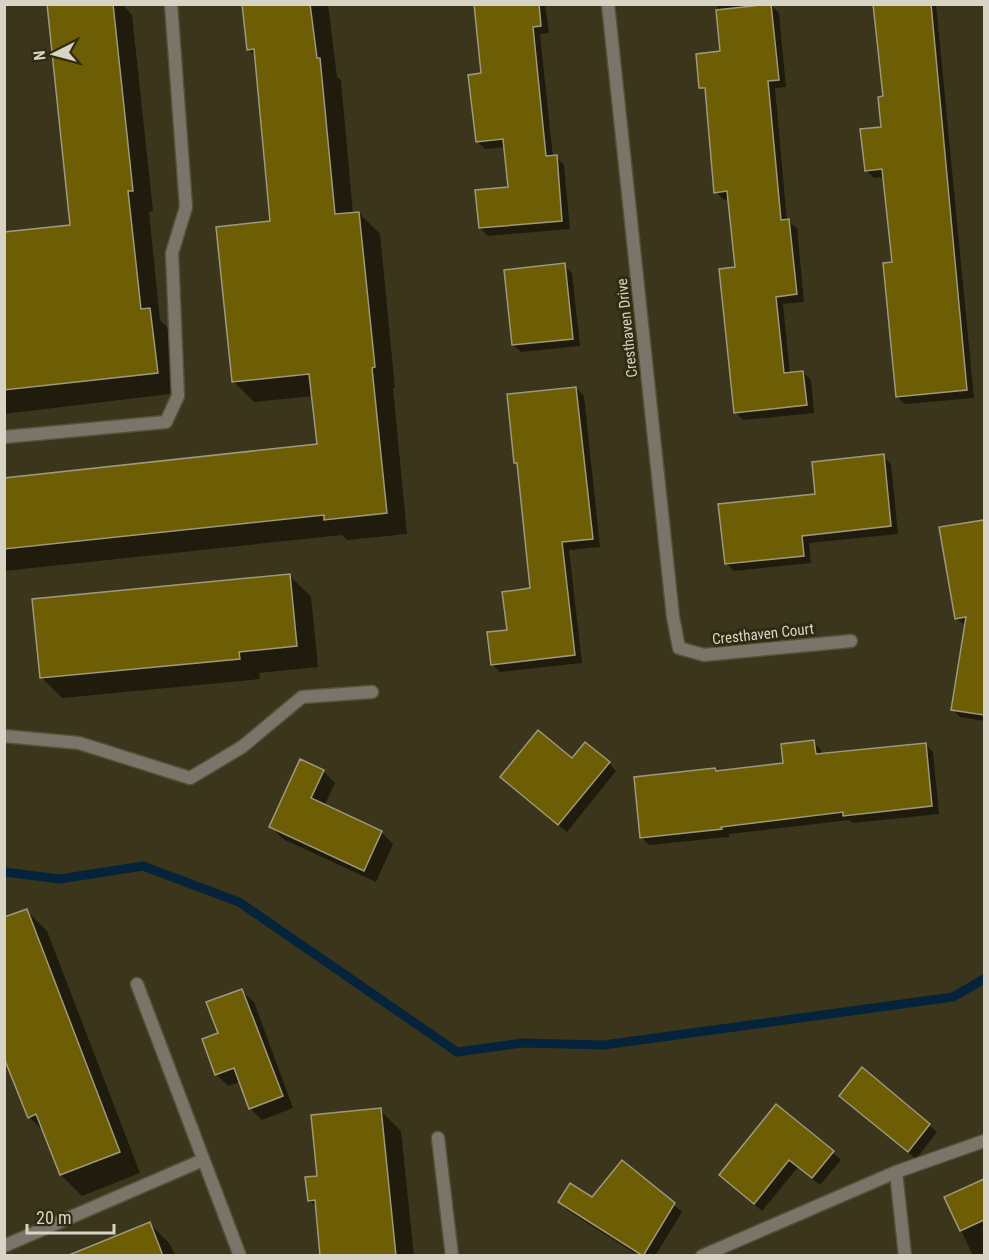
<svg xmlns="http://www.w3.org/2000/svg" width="989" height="1260" font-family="'Roboto Condensed',sans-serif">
  <rect width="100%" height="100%" fill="#3a351b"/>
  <g fill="#0007">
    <path d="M49,4h73l10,11 21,196 -4,1 11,108 11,11 7,62 -174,21v-181l68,-7z"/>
    <path d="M243,4h85l9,73 4,3 12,134 6,-1 21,21 15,154h-2l14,146 -60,6 -5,-5 -338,36v-92l314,-33 -5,-50 -59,6 -21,-21 39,-158 -16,-166 -7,-8z"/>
    <path d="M476,4h69l4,29 -9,1 13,123h3l8,8 6,64 -82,7 -8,-8 29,-40 -3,-41 -21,2 -8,-8 6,-67z"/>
    <path d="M717,4l54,1 8,8 7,74 -11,1 12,133 10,7 7,74 -21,2 7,70 13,-2 8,8 3,33 -71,7 -8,-8 2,-143 -8,-70 -5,1 -8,-8 -9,-99 -6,-6 21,-34z"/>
    <path d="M875,4h61l38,394 -69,6 -8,-7 -3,-133 -10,-87 -10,1 -8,-8 17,-41 2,-32z"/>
    <path d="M564,265l8,8 8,73 -59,6 -8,-7z"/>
    <path d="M576,388l8,8 16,151 -31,3 13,113 -82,9 -8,-8 40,-74 -13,-124 -4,-4z"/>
    <path d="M883,456l8,8 7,70 -89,9 2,20 -77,8 -8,-8 91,-68z"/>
    <path d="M984,521v200l-24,-4 -8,-8 14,-83 -10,-8 -15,-89z"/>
    <path d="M290,576l21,21 7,70 -59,6 1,6 -198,19 -21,-21z"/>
    <path d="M813,742l8,8 1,5 103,-11 8,8 6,62 -86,9 -4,-3 -120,14v3l-80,8 -8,-8 76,-65 67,-8z"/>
    <path d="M572,760l37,3 7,8 -49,61 -57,-47z"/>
    <path d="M323,771l12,12 -11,23 57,26 12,12 -17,38 -93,-43 -12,-12z"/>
    <path d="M26,910l21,21 93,242 -58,23 -21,-21 -16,-42 -16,-16z"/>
    <path d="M242,991l12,11 39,106 -31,12 -12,-12 -10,-26 -12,4 -12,-12 4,-40z"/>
    <path d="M848,1103l81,22 8,7 -21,27z"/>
    <path d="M777,1106l64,54 -21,25 -22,-18 -36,44 -33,-28z"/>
    <path d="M380,1110l21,21 13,125h-92l-5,-48 -8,-8 10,-23z"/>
    <path d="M622,1162l60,50 -27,44h-16l-72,-46 -7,-8 32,-3z"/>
    <path d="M984,1180v76h-11l-27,-58z"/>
    <path d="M149,1223l21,21 5,12h-90z"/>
  </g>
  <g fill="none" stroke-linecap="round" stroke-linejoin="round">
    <path stroke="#05243c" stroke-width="9" d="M4,872l56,7 83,-13 96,36 218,150 66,-9 81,2 349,-48 31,-18"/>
  </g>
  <g fill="#6d5e05" stroke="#9f997b" stroke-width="1.5">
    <path d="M47,4h66l20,187h-5l13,118 9,-1 8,65 -154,17v-158l66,-7z"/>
    <path d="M242,4h68l7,54h3l15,156 24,-2 16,155 -3,1 15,145 -63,7v-5l-320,34v-71l313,-34 -8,-70 -77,8 -16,-155 54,-6 -16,-172 -7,1z"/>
    <path d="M474,4h65l2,22 -8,1 13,129 11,-1 5,66 -83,7 -4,-38 33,-3 -5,-48 -27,3 -8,-67 13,-2z"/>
    <path d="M771,4l8,76 -11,1 13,139 8,-1 8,75 -21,3 8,76 19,-2 4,34 -73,8 -15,-144 16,-2 -8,-76 -13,2 -9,-105h-6l-3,-34 24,-3 -4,-41z"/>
    <path d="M873,4h58l36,386 -71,7 -13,-134 9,-1 -10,-93 -17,2 -5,-42 21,-2 -3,-30 5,-1z"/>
    <path d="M565,263l8,76 -61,6 -8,-75z"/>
    <path d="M576,387l17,152 -31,3 13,113 -84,10 -4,-33 20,-2 -5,-38 28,-4 -13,-125h-3l-7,-69z"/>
    <path d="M884,454l7,72 -89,10 2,20 -79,8 -7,-60 97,-10 -3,-32z"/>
    <path d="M984,520v195l-33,-5 15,-93 -11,2 -16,-92z"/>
    <path d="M290,574l7,72 -58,6 1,7 -200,19 -8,-79z"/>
    <path d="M538,730l34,28 13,-16 25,20 -52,63 -58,-48z"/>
    <path d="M814,740l2,14 110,-11 6,63 -89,10v-4l-122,15 1,2 -82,9 -6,-61 81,-9 1,3 67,-8 -2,-19z"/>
    <path d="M300,759l24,11 -13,28 71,33 -18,40 -95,-44z"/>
    <path d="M27,909l93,243 -60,23 -24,-61 -8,4 -24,-60v-141z"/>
    <path d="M242,989l41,107 -34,13 -15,-41 -19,7 -13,-36 16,-6 -12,-31z"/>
    <path d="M862,1067l68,57 -22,28 -69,-56z"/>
    <path d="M776,1104l58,47 -22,27 -23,-18 -35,44 -35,-29z"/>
    <path d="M381,1108l15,148h-76l-5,-56 -7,1 -3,-24 12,-1 -6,-61z"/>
    <path d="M622,1160l53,43 -32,53 -85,-54 12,-19 22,14z"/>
    <path d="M984,1179v41l-24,11 -16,-34z"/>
    <path d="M150,1222l13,34h-94v-1z"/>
  </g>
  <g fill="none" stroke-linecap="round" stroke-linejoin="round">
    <defs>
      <g id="service">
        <path d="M4,437l162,-15 12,-26 -6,-143 14,-46 -15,-203"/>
        <path d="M4,736l75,7 111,35 52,-31 60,-50 70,-5"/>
        <path d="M137,984l103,272"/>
        <path d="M438,1138l14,118"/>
        <path d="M896,1172l9,84"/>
        <path d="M4,1246l199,-86"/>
        <path d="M702,1256l194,-84 88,-31"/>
      </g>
      <path id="minor" d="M608,4l65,613 6,31 25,7 147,-14"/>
    </defs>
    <use href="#service" stroke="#56523a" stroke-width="15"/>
    <use href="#minor" stroke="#56523a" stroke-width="15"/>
    <use href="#service" stroke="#7a7569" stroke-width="12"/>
    <use href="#minor" stroke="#7a7569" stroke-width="12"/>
  </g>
  <g text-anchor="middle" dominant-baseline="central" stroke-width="6" stroke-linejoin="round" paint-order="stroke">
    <g font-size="15" fill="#d7d4c5" stroke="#302b11">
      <text transform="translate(627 328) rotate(-96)">Cresthaven Drive</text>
      <text transform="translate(763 634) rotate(-6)">Cresthaven Court</text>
    </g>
  </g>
  <rect width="989" height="1260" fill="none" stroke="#d7d4c5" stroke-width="12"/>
  <g transform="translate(54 54) rotate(264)" stroke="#302b11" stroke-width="4.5" paint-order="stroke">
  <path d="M0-4.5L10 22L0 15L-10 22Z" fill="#d7d4c5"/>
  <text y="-9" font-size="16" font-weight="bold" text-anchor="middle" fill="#d7d4c5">N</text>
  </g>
  <path d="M27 1224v9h87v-9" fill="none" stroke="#d7d4c5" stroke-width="3"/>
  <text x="36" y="1224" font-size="18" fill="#d7d4c5" stroke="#302b11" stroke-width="4.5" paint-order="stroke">20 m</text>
</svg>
